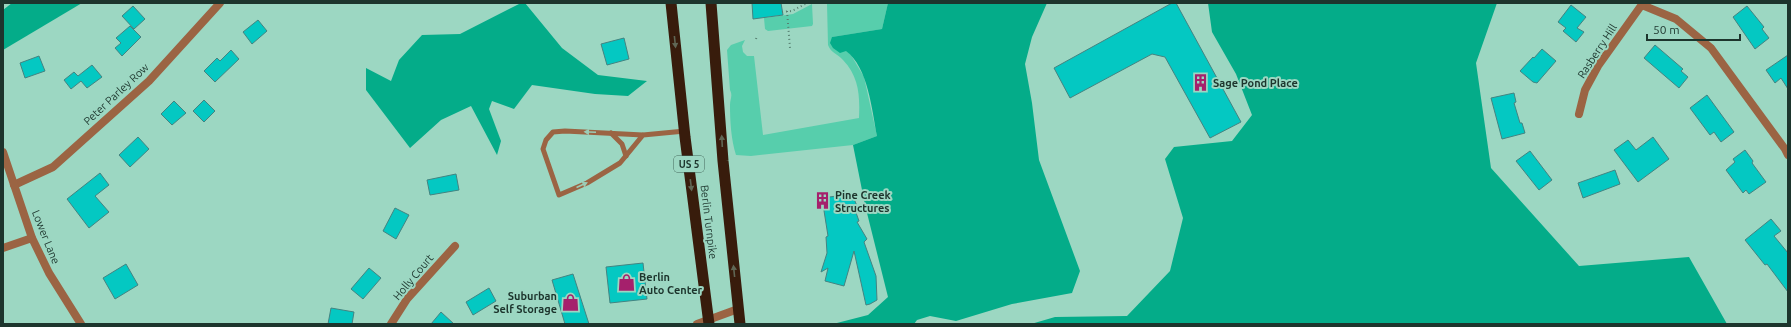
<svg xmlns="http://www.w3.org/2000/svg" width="1791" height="327" font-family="Ubuntu,sans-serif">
  <rect width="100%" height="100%" fill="#9cd7c2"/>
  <g fill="#57ceac">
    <path d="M827,3h61l-6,26 -50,8 19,18 13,22 13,59 -24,9 -102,11 -15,-1c-5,-16 -6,-34 -6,-50 0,-6 3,-9 0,-15l-3,-40 4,-5 14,-5 -3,6 1,6 4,4h7l9,79 96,-17c1,-23 0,-41 -16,-58 -5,-6 -12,-7 -15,-15z"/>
    <path d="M812,4l1,20 -1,2 -44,5 -3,-2 -1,-11 29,-4z"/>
  </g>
  <g fill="#04ac89">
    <path d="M12,3h70l-79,47v-40z"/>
    <path d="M521,3h4l37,45 36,27 49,6 -19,15 -33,-2 -63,-9 -18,24 -22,-8 -3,8 12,32 -4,14 -26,-49 -30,14 -31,28 -44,-58v-22l25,13 8,-21 23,-25 38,-1z"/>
    <path d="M888,3h159l-15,34 -7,27 7,39 7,57 41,111 -8,22 -60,11 -56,17 -26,-5 -13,4 -3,4h-81l35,-9 20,-18 -23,-92 -12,-60 24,-9c-5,-26 -9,-69 -31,-85l-6,2 -7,-5 -3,-5 2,-6 50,-8z"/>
    <path d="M1208,3h289l-21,60 15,105 88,98 110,-9 38,67h-696l24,-7 72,-1 43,-45 13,-53 -18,-59 9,-12 58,-6 20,-26 -16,-41 -24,-42z"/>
  </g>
  <g fill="#04c8c2" stroke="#438481">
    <path d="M752,3h29l2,12 -30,4z"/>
    <path d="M1172,3h4l65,119 -31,16 -45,-81 -13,-3 -82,44 -16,-30z"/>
    <path d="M1571,5l15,12 -9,11 7,4 -8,10 -13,-11 3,-3 -8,-6z"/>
    <path d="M133,6l12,13 -11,10 -12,-13z"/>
    <path d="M1747,6l17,21 -2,2 7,9 -14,11 -22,-32z"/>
    <path d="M258,20l9,11 -15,13 -9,-12z"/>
    <path d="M130,26l11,11 -19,19 -7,-8 6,-5 -5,-5z"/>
    <path d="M624,38l5,21 -22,6 -6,-21z"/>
    <path d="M1655,45l28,24 -2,2 7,6 -9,11 -35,-30z"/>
    <path d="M1542,49l14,12 -19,22 -4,-1 -13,-11 13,-14 1,1z"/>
    <path d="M231,50l8,9 -24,23 -11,-11 13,-13 3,3z"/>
    <path d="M1788,55v34l-7,-11 -6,5 -9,-13z"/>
    <path d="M39,56l6,15 -20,7 -5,-15z"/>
    <path d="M92,65l10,12 -15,11 -6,-7 -10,8 -7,-9 10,-8 4,4z"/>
    <path d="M1514,93l2,9 -2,1 6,20h2l3,10 -23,6 -11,-41z"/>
    <path d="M1707,95l27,37 -13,10 -7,-10 -4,3 -20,-27z"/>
    <path d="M204,100l11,11 -11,11 -11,-11z"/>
    <path d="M174,101l12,12 -14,12 -11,-11z"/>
    <path d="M138,137l11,12 -19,18 -11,-12z"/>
    <path d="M1653,137l16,22 -31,23 -24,-32 14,-10 8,10z"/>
    <path d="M1745,150l8,11 -1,2 14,19 -17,12 -3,-4 -3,3 -17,-23 9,-8 -2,-3z"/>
    <path d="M1530,151l22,29 -13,10 -23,-29z"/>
    <path d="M1615,170l5,14 -37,14 -5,-15z"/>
    <path d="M100,173l9,12 -14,11 14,16 -20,16 -22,-29z"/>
    <path d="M456,174l3,16 -29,5 -3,-15z"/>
    <path d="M852,194l5,12 -3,1 5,14 -2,1 10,17 -3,3 12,34 1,24 -7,4 -4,1 -12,-54 -10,35 -19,-5 3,-13 -7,4 6,-19 -1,-16 2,-1 -6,-38z"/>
    <path d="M395,208l14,7 -13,24 -13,-8z"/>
    <path d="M1771,219l10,12 -7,5 14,17v39l-21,-28 -2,1 -20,-25z"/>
    <path d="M643,263l4,36 -37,4 -4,-36z"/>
    <path d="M126,264l12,21 -23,14 -12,-21z"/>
    <path d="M369,268l12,10 -18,21 -12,-10z"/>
    <path d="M573,274l16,50h-24l-13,-44z"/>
    <path d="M489,288l7,13 -23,14 -7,-13z"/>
    <path d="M331,308l23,4 -2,12h-24z"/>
    <path d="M441,312l13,12h-23z"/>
  </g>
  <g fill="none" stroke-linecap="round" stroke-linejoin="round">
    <g stroke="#588072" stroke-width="2" stroke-dasharray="1 3" stroke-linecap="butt">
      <path d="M787,11l3,37"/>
      <path d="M782,12l10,-1 15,-8"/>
      <path d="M756,39l1,-3"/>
    </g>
    <g stroke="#9b6443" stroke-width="5">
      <path d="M611,133l11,11 4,12"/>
      <path d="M643,135l-23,28 -33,20 -28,12 -16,-46 3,-9 7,-8 12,-1 78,4 42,-4"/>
    </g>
    <g stroke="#9b6443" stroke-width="8">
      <path d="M1642,5l34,14 35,29 74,101 3,6"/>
      <path d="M1579,114l6,-24 13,-24 45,-63"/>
      <path d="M14,185l39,-18 96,-86 71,-78"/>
      <path d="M3,248l29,-10"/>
      <path d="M391,324l16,-25 48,-53"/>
    </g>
    <g stroke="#9b6443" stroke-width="8">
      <path d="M3,152l29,86 17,35 32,51"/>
      <path d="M697,324l41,-15"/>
    </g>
    <g stroke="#381c0c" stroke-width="11">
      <path d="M671,3l14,134 24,187"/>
      <path d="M711,3l12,158 17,163"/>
    </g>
  </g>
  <defs><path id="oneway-solid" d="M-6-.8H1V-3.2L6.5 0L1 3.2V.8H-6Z"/></defs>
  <g fill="#606755">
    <use href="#oneway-solid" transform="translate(675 42) rotate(84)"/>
    <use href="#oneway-solid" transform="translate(722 141) rotate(-93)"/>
    <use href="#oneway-solid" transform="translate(691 185) rotate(83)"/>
    <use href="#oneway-solid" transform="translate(734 271) rotate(-96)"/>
  </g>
  <g fill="#9cccb5">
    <use href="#oneway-solid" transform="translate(590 132) rotate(-178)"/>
    <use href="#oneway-solid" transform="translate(582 185) rotate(-24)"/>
  </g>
  <defs>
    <symbol id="building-bare" viewBox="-9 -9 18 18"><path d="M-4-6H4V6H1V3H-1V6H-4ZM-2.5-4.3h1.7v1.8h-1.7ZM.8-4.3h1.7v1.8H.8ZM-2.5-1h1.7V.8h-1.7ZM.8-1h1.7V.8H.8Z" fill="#a5206c" stroke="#9cd7c2" stroke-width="2.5" paint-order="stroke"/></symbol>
    <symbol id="shop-bare" viewBox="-9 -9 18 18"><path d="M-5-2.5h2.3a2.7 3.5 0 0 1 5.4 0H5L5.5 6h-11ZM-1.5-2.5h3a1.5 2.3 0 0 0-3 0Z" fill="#a5206c" stroke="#9cd7c2" stroke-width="2.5" paint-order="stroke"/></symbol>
  </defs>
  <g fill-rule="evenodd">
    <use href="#building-bare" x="1188" y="70" width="25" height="25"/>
    <use href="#building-bare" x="810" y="188" width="25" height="25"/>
    <use href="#shop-bare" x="614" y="270" width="25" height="25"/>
    <use href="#shop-bare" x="558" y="290" width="25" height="25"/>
  </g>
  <g text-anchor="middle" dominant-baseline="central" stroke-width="4" stroke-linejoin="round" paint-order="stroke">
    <rect fill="#9cd7c2" stroke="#43665a" stroke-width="1" x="674" y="156" width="30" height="16" rx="3"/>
    <g font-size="10" font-weight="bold" fill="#1d352d">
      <text x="689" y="164">US 5</text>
    </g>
    <g font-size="11" fill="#1d352d" stroke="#9cd7c2">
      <text transform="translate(1597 51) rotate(-57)">Rasberry Hill</text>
      <text transform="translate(116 94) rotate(-43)">Peter Parley Row</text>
      <text transform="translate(709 222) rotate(83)">Berlin Turnpike</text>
      <text transform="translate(46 237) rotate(68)">Lower Lane</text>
      <text transform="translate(413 277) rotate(-50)">Holly Court</text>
    </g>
    <g font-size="11" font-weight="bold" fill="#1d352d" stroke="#9cd7c2" text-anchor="start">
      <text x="1213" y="83">Sage Pond Place</text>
      <text x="835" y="195">Pine Creek<tspan x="835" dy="13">Structures</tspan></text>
      <text x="639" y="277">Berlin<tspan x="639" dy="13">Auto Center</tspan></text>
      <text x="557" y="296" text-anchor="end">Suburban<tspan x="557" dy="13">Self Storage</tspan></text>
    </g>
  </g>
  <rect width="1791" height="327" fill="none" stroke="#1d352d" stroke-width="8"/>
  <path d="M1647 34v6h93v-6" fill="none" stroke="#1d352d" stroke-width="2"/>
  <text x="1653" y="34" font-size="12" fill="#1d352d" stroke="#9cd7c2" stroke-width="3" paint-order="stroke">50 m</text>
</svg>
